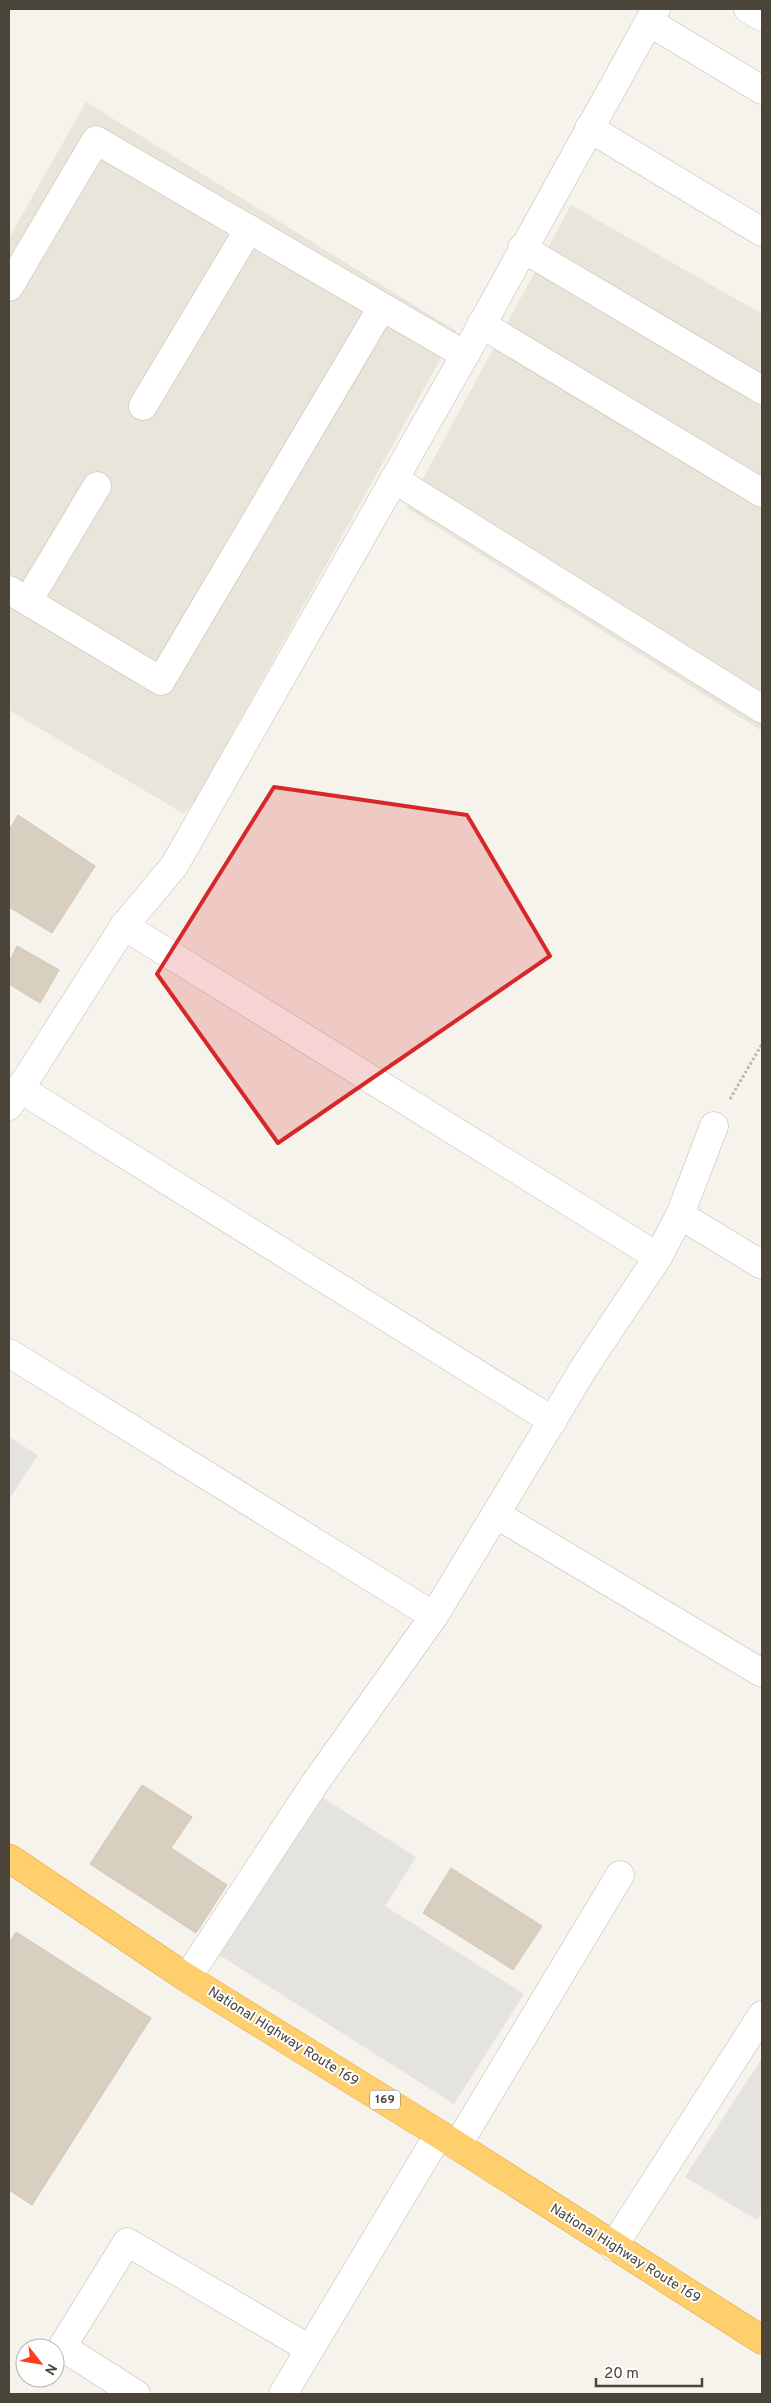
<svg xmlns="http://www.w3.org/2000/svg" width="771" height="2403" font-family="Overpass,sans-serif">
  <rect width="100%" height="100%" fill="#f6f3ec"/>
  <g fill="#eae5da">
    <path d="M86,102l370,229 -260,468 -12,15 -175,-104v-472z"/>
    <path d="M571,205l191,109v417l-355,-223z"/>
  </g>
  <g fill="#e5e3e0">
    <path d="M9,1437l29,18 -29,45z"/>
    <path d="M317,1794l99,63 -31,49 139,88 -70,110 -238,-151z"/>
    <path d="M762,2058v154l-5,8 -72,-43z"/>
  </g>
  <g fill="#d8cfc1" stroke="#d3c7b4">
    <path d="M18,815l77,51 -43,67 -43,-26v-77z"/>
    <path d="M17,946l42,24 -19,33 -31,-19v-22z"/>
    <path d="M142,1785l50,32 -21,31 56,37 -31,48 -106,-69z"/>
    <path d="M451,1868l91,58 -29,44 -90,-57z"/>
    <path d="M16,1932l135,86 -119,187 -23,-15v-247z"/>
  </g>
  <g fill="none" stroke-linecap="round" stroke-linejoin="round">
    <defs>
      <g id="minor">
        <path d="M748,9l14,8"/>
        <path d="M649,22l113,68"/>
        <path d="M589,128l173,104"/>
        <path d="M522,248l240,142"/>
        <path d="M9,287l87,-147 369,215"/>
        <path d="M481,324l281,169"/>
        <path d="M143,406l106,-177"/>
        <path d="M394,479l368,230"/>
        <path d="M9,590l152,91 221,-374"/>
        <path d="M28,601l69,-115"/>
        <path d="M124,926l534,331"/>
        <path d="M19,1088l534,333"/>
        <path d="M9,1106l115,-180 50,-60 291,-511 191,-346"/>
        <path d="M680,1215l82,50"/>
        <path d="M9,1353l425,263"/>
        <path d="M497,1515l265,158"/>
        <path d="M187,1978l128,-195 119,-167 153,-253 71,-106 22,-42 34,-89"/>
        <path d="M457,2146l163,-271"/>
        <path d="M613,2247l149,-232"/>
        <path d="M136,2394l-74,-47 65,-105 181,106"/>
        <path d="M283,2394l156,-260"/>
      </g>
      <path id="highway" d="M9,1858l178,120 252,156 323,206"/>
    </defs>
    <use href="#minor" stroke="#c2bbae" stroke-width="29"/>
    <use href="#highway" stroke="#e0a43c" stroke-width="29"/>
    <path stroke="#c4b79f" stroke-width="3" stroke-dasharray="2.5 2.5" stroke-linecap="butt" d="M730,1099l32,-55"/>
    <use href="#minor" stroke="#fff" stroke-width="28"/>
    <use href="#highway" stroke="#ffcf6e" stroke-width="28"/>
  </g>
  <path fill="#d62828" fill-opacity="0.2" stroke="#d62828" stroke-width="4" stroke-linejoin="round" d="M274,787l193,28 83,141 -272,187 -121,-169z"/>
  <g text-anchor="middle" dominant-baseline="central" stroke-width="4" stroke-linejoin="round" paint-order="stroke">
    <rect fill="#fff" stroke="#817c74" stroke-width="1" x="370" y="2090.5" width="30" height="19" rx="4"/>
    <g font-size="12" font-weight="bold" fill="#4b4439">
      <text x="385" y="2100">169</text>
    </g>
    <g font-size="14" fill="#4b4439" stroke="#fff">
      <text transform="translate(283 2037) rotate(32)">National Highway Route 169</text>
      <text transform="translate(625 2254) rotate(32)">National Highway Route 169</text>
    </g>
  </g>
  <rect width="771" height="2403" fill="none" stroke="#4b4439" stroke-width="20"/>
  <g transform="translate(40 2363) rotate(121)"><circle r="24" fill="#ffffff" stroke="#b7b4b0"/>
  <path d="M0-4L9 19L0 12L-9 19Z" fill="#fc3f1d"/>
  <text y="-8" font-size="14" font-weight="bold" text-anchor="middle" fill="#4b4439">N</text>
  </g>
  <path d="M596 2378v8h106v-8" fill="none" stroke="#4b4439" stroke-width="2.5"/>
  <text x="604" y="2378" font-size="15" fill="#4b4439" stroke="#ffffff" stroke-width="4" paint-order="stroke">20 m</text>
</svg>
